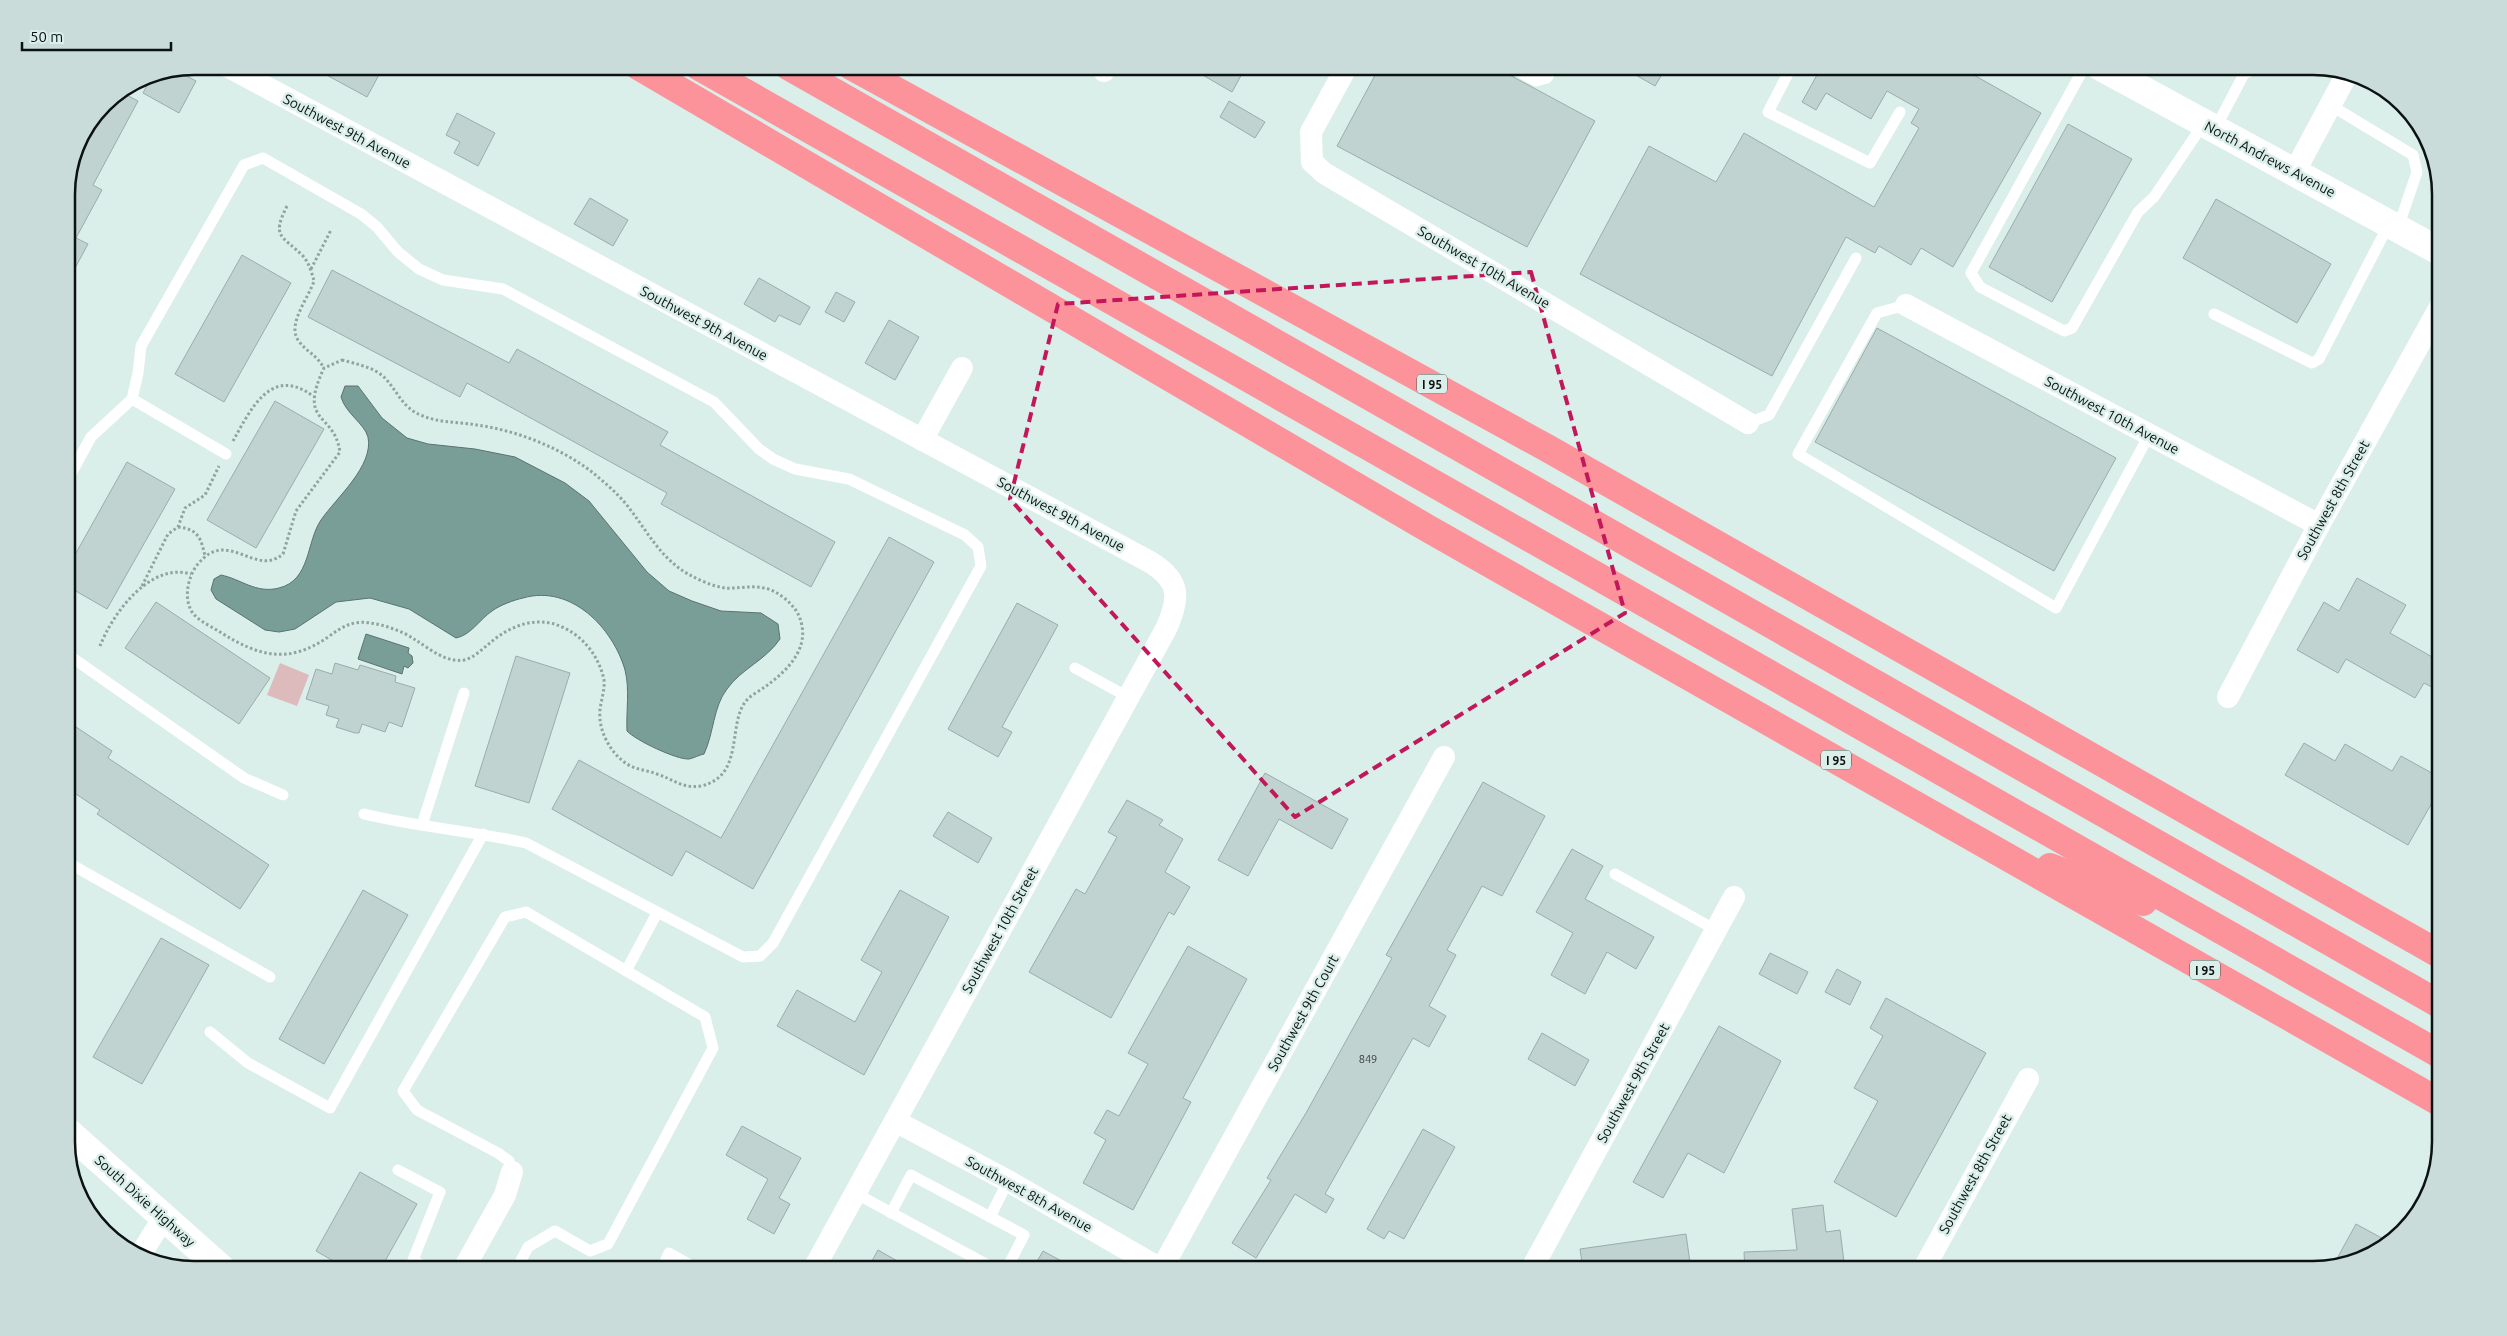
<svg xmlns="http://www.w3.org/2000/svg" width="2507" height="1336" font-family="Ubuntu,sans-serif">
  <rect width="100%" height="100%" fill="#daeeea"/>
  <path fill="#ddbbbc" d="M280,663l29,12 -12,31 -30,-11z"/>
  <g fill="#799e98" stroke="#587470">
    <path d="M345,386h13l24,32 25,20 21,6 47,5 40,8 50,26 24,18 58,71 22,19 23,10 29,10 40,2 17,11 2,15c-14,21 -39,30 -53,50 -14,18 -13,44 -23,65 -5,1 -10,4 -15,5 -12,1 -54,-19 -62,-28 -1,-19 3,-42 -2,-61 -12,-42 -54,-86 -102,-72 -9,2 -23,7 -31,13 -13,9 -21,24 -36,27l-47,-29 -39,-11 -34,4 -41,27 -16,3 -14,-2 -49,-31 -5,-9 3,-11 7,-4c20,4 35,19 58,13 32,-8 27,-46 42,-68 15,-22 53,-54 47,-83 -4,-14 -22,-23 -27,-40z"/>
    <path d="M366,634l43,14 -1,5 4,3 1,7 -5,5 -4,-2 -2,8 -44,-15z"/>
  </g>
  <g fill="#c0d3d0" stroke="#9aadaa">
    <path d="M310,66h57l13,7 -13,24z"/>
    <path d="M1187,66h46l10,6 -11,20z"/>
    <path d="M1380,66h113l102,55 -68,126 -190,-101z"/>
    <path d="M1620,66h47l-12,20z"/>
    <path d="M1822,66h136l83,47 -88,154 -32,-19 -10,17 -32,-19 -4,7 -29,-16 -74,139 -192,-102 69,-128 67,36 28,-49 130,74 45,-79 -8,-5 8,-14 -32,-18 -16,28 -45,-26 -10,17 -14,-8z"/>
    <path d="M175,70l21,11 -17,32 -36,-20 10,-19z"/>
    <path d="M121,92l17,9 -45,84 9,5 -26,48 12,6 -21,39 1,-106 42,-78z"/>
    <path d="M1229,101l36,21 -10,16 -35,-21z"/>
    <path d="M457,113l38,20 -17,33 -24,-13 6,-11 -14,-7z"/>
    <path d="M2068,124l64,35 -80,143 -63,-35z"/>
    <path d="M590,198l38,22 -15,26 -39,-22z"/>
    <path d="M2216,199l115,65 -34,59 -114,-65z"/>
    <path d="M242,255l49,28 -67,119 -49,-28z"/>
    <path d="M332,270l177,93 8,-14 151,83 -8,13 175,97 -24,45 -150,-83 6,-11 -200,-110 -7,14 -152,-80z"/>
    <path d="M759,278l51,29 -10,18 -21,-10 -4,7 -31,-18z"/>
    <path d="M836,292l19,10 -11,20 -19,-10z"/>
    <path d="M889,320l30,17 -24,43 -30,-17z"/>
    <path d="M1877,328l239,130 -62,113 -239,-129z"/>
    <path d="M275,401l49,28 -68,119 -49,-28z"/>
    <path d="M127,462l48,27 -68,120 -40,-23v-17z"/>
    <path d="M889,537l45,25 -181,327 -67,-38 -14,25 -120,-67 27,-49 142,78z"/>
    <path d="M2357,578l49,27 -16,28 51,29v30l-17,-9 -9,15 -69,-39 -8,14 -41,-23 27,-48 15,9z"/>
    <path d="M156,602l114,76 -31,46 -114,-76z"/>
    <path d="M1017,603l41,22 -56,102 10,5 -14,25 -50,-28z"/>
    <path d="M516,656l54,17 -41,130 -54,-17z"/>
    <path d="M335,663l23,7 2,-5 36,11 -1,6 20,6 -13,39 -13,-5 -4,10 -23,-8 -3,9h-4l-19,-6 3,-8 -13,-4 3,-9 -23,-7 10,-30 16,5z"/>
    <path d="M67,721l45,30 -4,7 161,107 -29,44 -143,-95 3,-4 -33,-22z"/>
    <path d="M2304,743l31,18 10,-17 47,27 9,-15 40,22v9l-33,58 -123,-70z"/>
    <path d="M1265,773l83,46 -16,30 -53,-30 -31,57 -30,-16z"/>
    <path d="M1483,782l62,34 -43,80 -20,-10 -35,64 9,5 -27,51 17,10 -17,31 -16,-9 -88,156 9,5 -8,14 -31,-19 -39,64 -24,-15 39,-63 -4,-2 39,-65 86,-155 -6,-3z"/>
    <path d="M1127,800l36,20 -4,5 24,14 -18,33 25,15 -16,28 -5,-3 -58,106 -82,-46 47,-83 9,5 32,-57 -9,-5z"/>
    <path d="M948,812l44,26 -14,25 -45,-27z"/>
    <path d="M1572,849l31,17 -18,33 69,38 -18,32 -29,-17 -22,42 -34,-19 22,-42 -37,-21z"/>
    <path d="M363,890l45,25 -84,149 -45,-25z"/>
    <path d="M900,890l49,27 -85,158 -87,-49 20,-36 58,32 27,-50 -21,-12z"/>
    <path d="M161,938l48,27 -67,119 -49,-27z"/>
    <path d="M1188,946l59,33 -64,119 8,4 -58,108 -50,-27 23,-43 -12,-7 13,-23 12,6 29,-52 -20,-11z"/>
    <path d="M1770,953l38,19 -11,22 -38,-20z"/>
    <path d="M1837,969l24,13 -11,23 -25,-13z"/>
    <path d="M1886,998l100,55 -90,164 -62,-35 44,-81 -24,-13 29,-52 -13,-8z"/>
    <path d="M1719,1026l62,35 -57,112 -36,-20 -25,45 -30,-16z"/>
    <path d="M1542,1033l47,27 -14,26 -47,-27z"/>
    <path d="M742,1126l59,32 -22,40 11,6 -16,30 -27,-15 21,-40 -42,-24z"/>
    <path d="M1423,1129l32,18 -51,92 -15,-8 -5,8 -17,-10z"/>
    <path d="M360,1172l57,32 -37,66h-31l-33,-19z"/>
    <path d="M1823,1205l3,27 14,-2 5,40h-100l-1,-18 53,-2 -5,-41z"/>
    <path d="M2356,1224l33,18 -5,6 -50,16z"/>
    <path d="M1686,1234l5,36h-108l-3,-21z"/>
    <path d="M878,1250l35,20h-46z"/>
    <path d="M1043,1251l35,19h-46z"/>
  </g>
  <g fill="none" stroke-linecap="round" stroke-linejoin="round">
    <g stroke="#93a29f" stroke-width="3" stroke-dasharray="2.5 2.5" stroke-linecap="butt">
      <path d="M287,206c-16,32 -5,29 16,50 6,7 9,17 11,25 -5,16 -27,43 -16,59 7,11 18,14 26,28"/>
      <path d="M311,269l20,-39"/>
      <path d="M342,360c14,4 32,7 43,18 13,14 18,31 38,38 17,7 36,6 54,9 41,6 82,22 115,47 12,10 24,20 34,32 20,25 34,54 62,70 11,6 24,12 37,14 12,1 26,-3 39,0 13,2 30,16 35,28 13,31 -11,54 -34,71 -6,4 -14,8 -19,14 -19,23 -1,75 -45,85 -19,3 -28,-7 -44,-12 -10,-4 -21,-4 -30,-10 -17,-11 -29,-34 -27,-54 1,-10 5,-20 4,-30 -5,-24 -21,-44 -42,-53 -25,-12 -53,-1 -72,16 -8,6 -16,15 -26,17 -19,3 -35,-12 -50,-21 -12,-8 -29,-14 -44,-16 -18,-3 -28,4 -42,14 -40,28 -70,19 -108,-5 -11,-7 -26,-13 -30,-24 -6,-13 -1,-34 8,-44 30,-37 57,14 85,-10l13,-43 44,-59c-6,-41 -43,-27 -16,-84z"/>
      <path d="M233,441c18,-32 38,-76 80,-45"/>
      <path d="M178,527c20,2 23,11 27,29"/>
      <path d="M142,586l26,-52 10,-7 7,-19 20,-13 14,-29"/>
      <path d="M100,646c13,-33 50,-84 91,-72"/>
    </g>
    <g stroke="#fff" stroke-width="11">
      <path d="M1508,66l28,15 11,-3 7,-12"/>
      <path d="M1792,66l-24,46 102,51 30,-51"/>
      <path d="M2085,66l-114,207 9,14 84,44 8,-3 66,-116 16,-15 50,-74"/>
      <path d="M2330,105l83,50 4,17 -19,56"/>
      <path d="M2215,129l29,-55 16,-8"/>
      <path d="M1906,305l-29,8 -79,141 258,154 93,-173"/>
      <path d="M2214,314l98,49 7,-4 70,-135"/>
      <path d="M132,399l94,55"/>
      <path d="M1748,423l21,-8 87,-157"/>
      <path d="M67,481l24,-44 41,-38 6,-26 3,-27 103,-181 19,-7 98,56 16,13 21,25 21,17 24,11 60,9 211,113 45,47 14,10 22,10 54,10 116,56 13,12 3,19 -208,377 -13,13 -17,1 -217,-114c-54,-12 -108,-16 -162,-29"/>
      <path d="M67,654l177,124 39,17"/>
      <path d="M1075,668l53,29"/>
      <path d="M422,825l42,-132"/>
      <path d="M67,862l203,115"/>
      <path d="M1615,874l101,56"/>
      <path d="M626,971l31,-58"/>
      <path d="M210,1032l38,31 82,45 153,-274"/>
      <path d="M398,1170l42,22 -27,68 18,10"/>
      <path d="M512,1172l-3,-11 -11,-8 -81,-43 -14,-19 102,-174 21,-5 179,105 8,31 -105,196 -18,7 -35,-20 -27,16 -12,23"/>
      <path d="M855,1193l142,77"/>
      <path d="M891,1213l20,-38 113,60 -18,35"/>
      <path d="M990,1217l18,-36"/>
      <path d="M661,1270l8,-17 30,17"/>
    </g>
    <g stroke="#fff" stroke-width="22">
      <path d="M227,66l923,496c31,19 30,36 16,67l-353,641"/>
      <path d="M1347,66l-36,66 1,30 12,11 424,250"/>
      <path d="M1104,71l2,-5"/>
      <path d="M2295,171l52,-97"/>
      <path d="M1906,305l413,220"/>
      <path d="M922,440l40,-72"/>
      <path d="M2228,697l91,-172 122,-220"/>
      <path d="M895,1121l113,60 153,88"/>
      <path d="M139,1257l25,-40"/>
      <path d="M463,1270l42,-75 7,-23"/>
      <path d="M1161,1270l283,-513"/>
      <path d="M1531,1270l203,-373"/>
      <path d="M1923,1270l105,-191"/>
    </g>
    <g stroke="#fff" stroke-width="28">
      <path d="M2099,66l342,186"/>
      <path d="M67,1131l156,139"/>
    </g>
    <g stroke="#fc939b" stroke-width="28">
      <path d="M638,66l789,462 1014,575"/>
      <path d="M698,66l1743,989"/>
      <path d="M788,66l1653,939"/>
      <path d="M851,66l696,382 894,507"/>
      <path d="M2050,867l93,35"/>
    </g>
  </g>
  <path fill="none" stroke="#c2185b" stroke-width="4" stroke-dasharray="10 6" stroke-linejoin="round" d="M1531,272l94,341 -330,204 -285,-318 48,-195z"/>
  <g text-anchor="middle" dominant-baseline="central" stroke-width="5" stroke-linejoin="round" paint-order="stroke">
    <g font-size="11" fill="#384241">
      <text x="1368" y="1059">849</text>
    </g>
    <g fill="#daeeea" stroke="#495452" stroke-width="1">
      <rect x="1417" y="374.5" width="30" height="19" rx="4"/>
      <rect x="1821" y="750.5" width="30" height="19" rx="4"/>
      <rect x="2190" y="960.5" width="30" height="19" rx="4"/>
    </g>
    <g font-size="12" font-weight="bold" fill="#0b1211">
      <text x="1432" y="384">I 95</text>
      <text x="1836" y="760">I 95</text>
      <text x="2205" y="970">I 95</text>
    </g>
    <g font-size="14" fill="#0b1211" stroke="#daeeea">
      <text transform="translate(347 131) rotate(28)">Southwest 9th Avenue</text>
      <text transform="translate(2270 159) rotate(28)">North Andrews Avenue</text>
      <text transform="translate(1484 267) rotate(30)">Southwest 10th Avenue</text>
      <text transform="translate(704 323) rotate(28)">Southwest 9th Avenue</text>
      <text transform="translate(2112 415) rotate(28)">Southwest 10th Avenue</text>
      <text transform="translate(2333 500) rotate(-61)">Southwest 8th Street</text>
      <text transform="translate(1061 514) rotate(28)">Southwest 9th Avenue</text>
      <text transform="translate(1000 930) rotate(-61)">Southwest 10th Street</text>
      <text transform="translate(1303 1013) rotate(-61)">Southwest 9th Court</text>
      <text transform="translate(1633 1083) rotate(-61)">Southwest 9th Street</text>
      <text transform="translate(1975 1174) rotate(-61)">Southwest 8th Street</text>
      <text transform="translate(1029 1194) rotate(29)">Southwest 8th Avenue</text>
      <text transform="translate(145 1201) rotate(42)">South Dixie Highway</text>
    </g>
  </g>
  <path d="M0 0H2507V1336H0ZM194 75H2313A119 119 0 0 1 2432 194V1142A119 119 0 0 1 2313 1261H194A119 119 0 0 1 75 1142V194A119 119 0 0 1 194 75Z" fill="#c9dcd9" fill-rule="evenodd"/>
  <path fill="none" stroke="#0b1211" stroke-width="2.5" d="M194 75H2313A119 119 0 0 1 2432 194V1142A119 119 0 0 1 2313 1261H194A119 119 0 0 1 75 1142V194A119 119 0 0 1 194 75Z"/>
  <path d="M22 42v8h149v-8" fill="none" stroke="#0b1211" stroke-width="2.5"/>
  <text x="30" y="42" font-size="15" fill="#0b1211" stroke="#daeeea" stroke-width="4" paint-order="stroke">50 m</text>
</svg>
